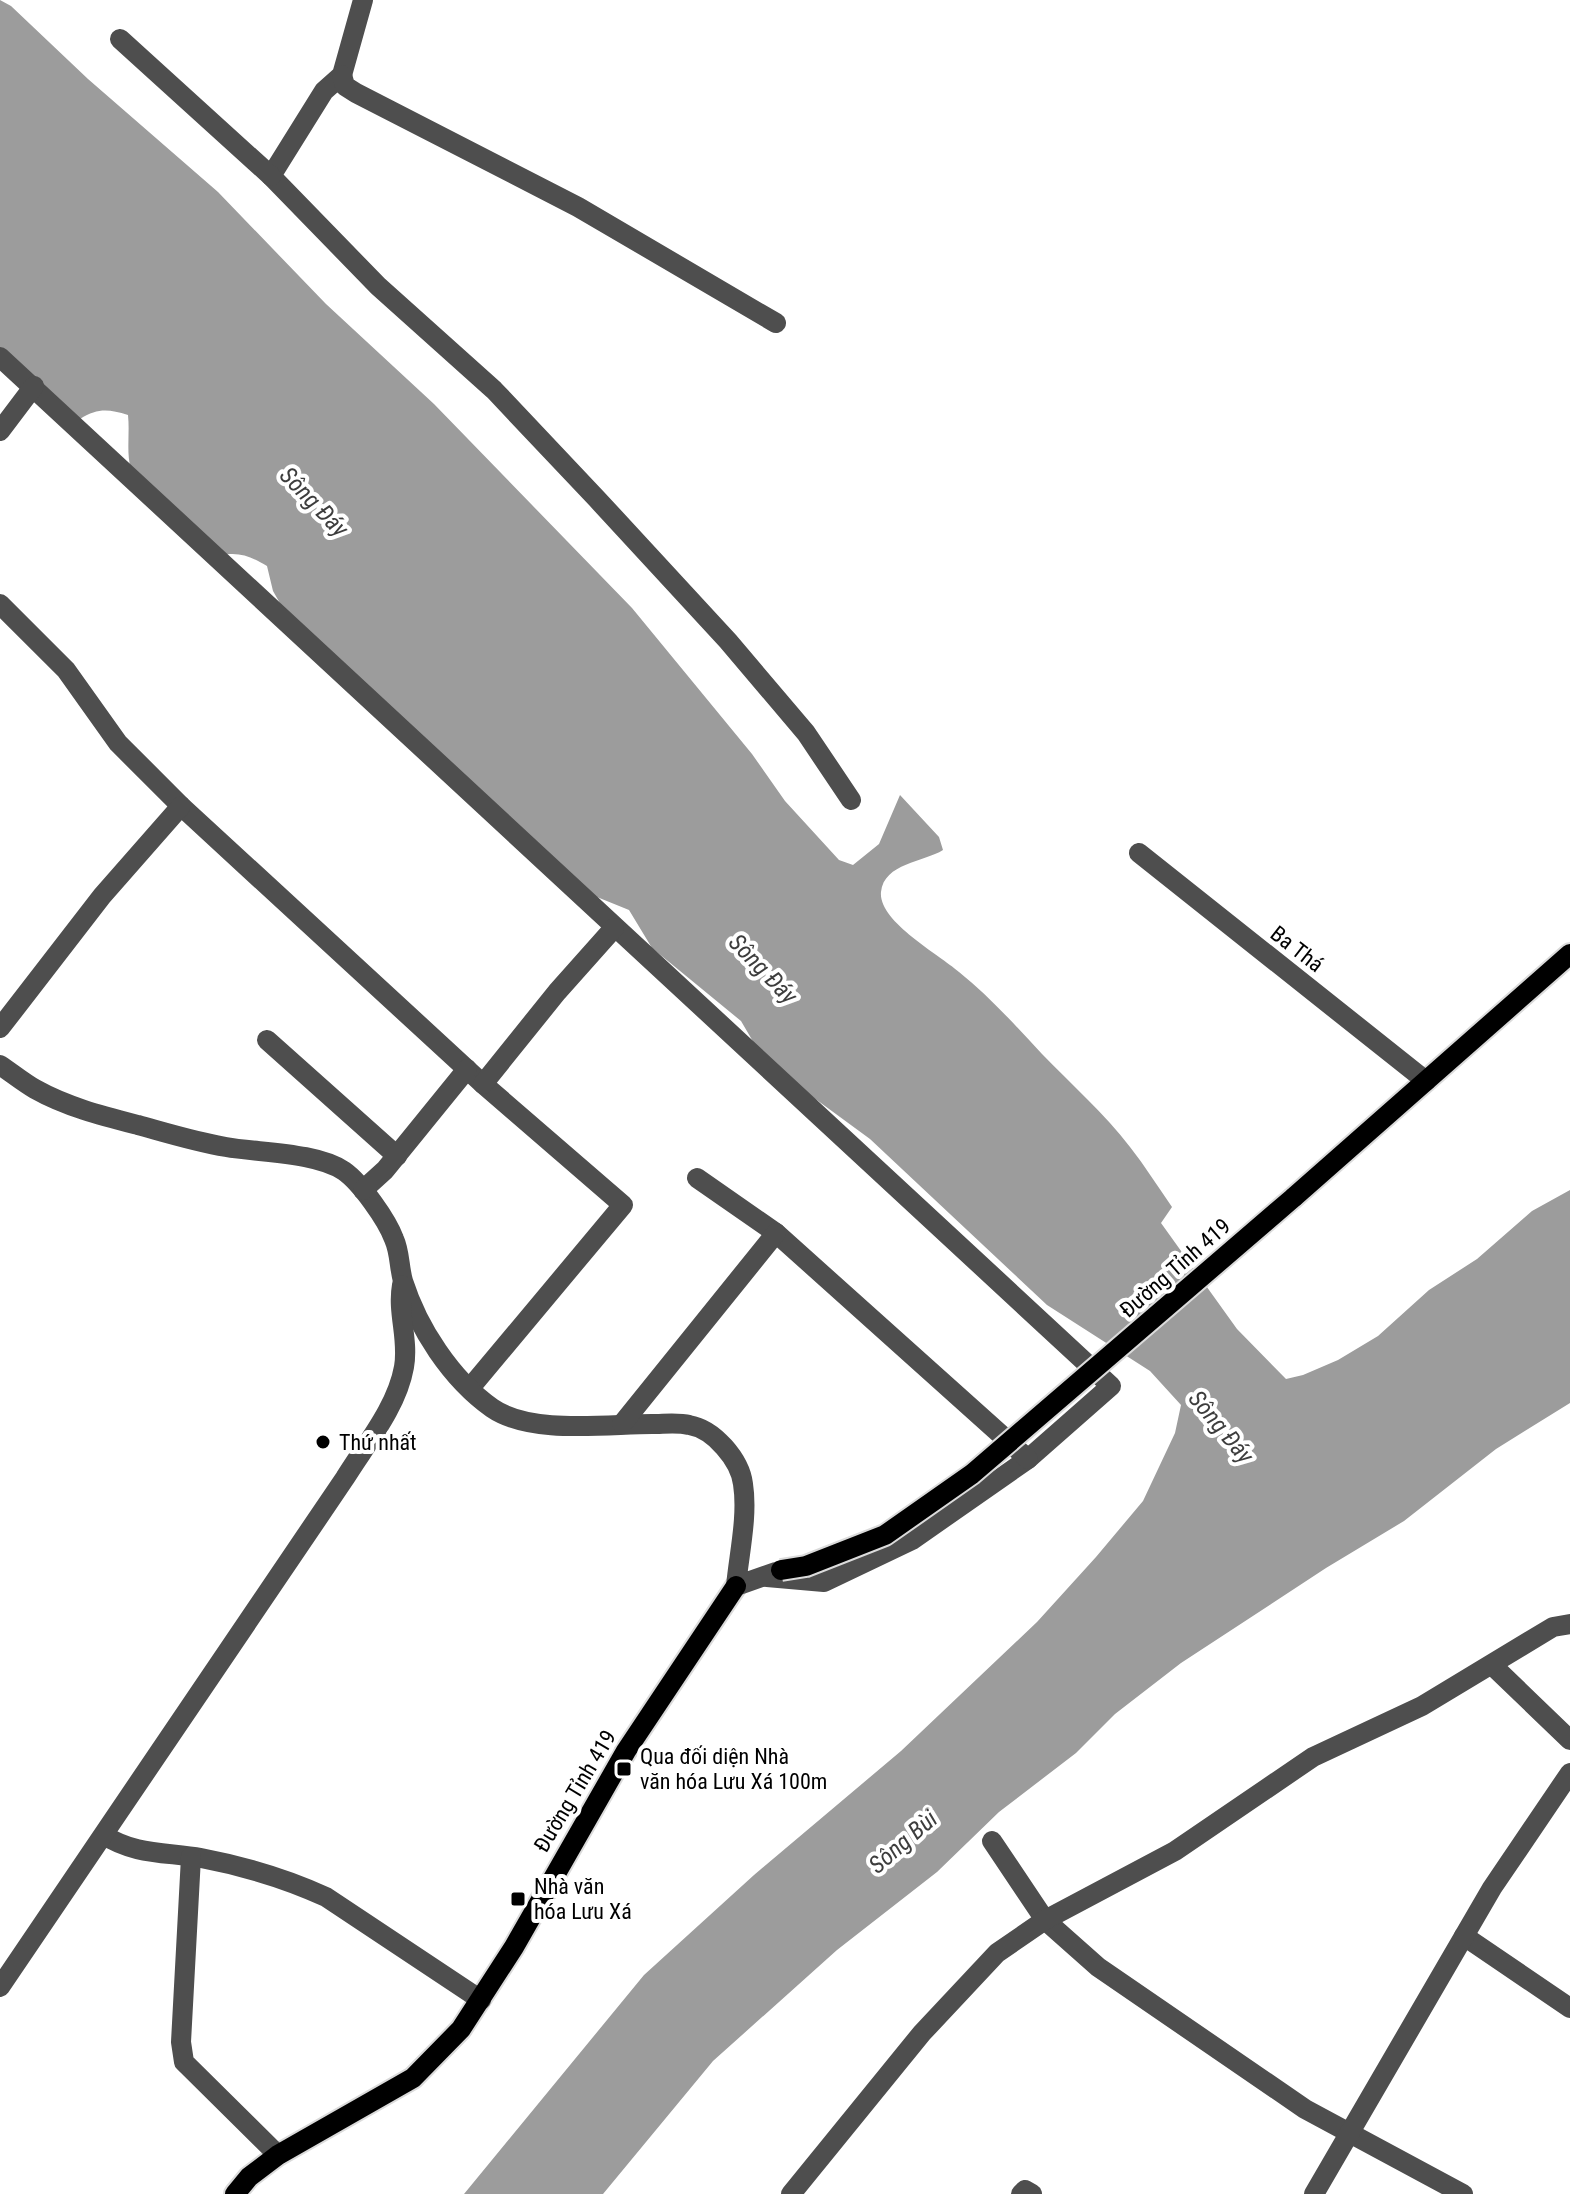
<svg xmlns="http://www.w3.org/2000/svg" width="1570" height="2194" font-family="'Roboto Condensed',sans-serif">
  <rect width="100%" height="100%" fill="#fff"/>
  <path fill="#9c9c9c" d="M0,0l11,6 77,73 130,113 108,112 108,100 198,204 120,146 33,47 54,59 14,5 26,-21 21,-49 39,42 4,13c-19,12 -59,13 -62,42 -3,29 57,62 78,80 30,24 57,54 83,82 29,30 63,60 88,93 15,19 28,40 42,60l-11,16 76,106 49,50 17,-4 35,-15 40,-24 51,-46 48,-31 55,-48 38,-21v213l-74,46 -92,72 -78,47 -145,95 -66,51 -39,39 -77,59 -62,60 -100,78 -124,111 -110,133h-139l180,-219 110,-100 147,-124 136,-129 59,-65 47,-56 32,-68 6,-28 -31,-34 -103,-66 -177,-166 -105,-77 -24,-41 -89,-73 -23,-38 -37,-15 -311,-290 -8,-14 -6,-25c-17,-10 -29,-15 -49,-10l-87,-86c-5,-18 -1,-36 -3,-55 -20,-6 -30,-7 -48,4l-80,-67z"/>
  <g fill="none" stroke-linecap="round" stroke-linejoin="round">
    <defs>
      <g id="major">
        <path d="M1293,1198l277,-244"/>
        <path d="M235,2194l14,-17 29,-22 135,-77 48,-49 53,-82 112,-196 110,-165"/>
      </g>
    </defs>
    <use href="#major" stroke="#dbdbdb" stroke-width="24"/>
    <g stroke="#4e4e4e" stroke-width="20">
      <path d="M363,0l-21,75 -18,16 -53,85 107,110 116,104 103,109 131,142 78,92 45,67"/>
      <path d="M120,39l151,137"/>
      <path d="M342,75l3,11 11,7 222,114 198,116"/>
      <path d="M0,357l1111,1029 -83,73 -116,81 -88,42 -57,-5"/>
      <path d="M0,431l34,-45"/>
      <path d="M0,604l66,66 52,73 63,63 302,278 140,121 -153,183"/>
      <path d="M1139,853l287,228"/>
      <path d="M0,1028l102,-132 79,-90"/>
      <path d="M267,1040l130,116"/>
      <path d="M0,1065c12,8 23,17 35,24 32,18 68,27 103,36 29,8 58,17 88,22 33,6 90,5 118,24 17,12 43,49 50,68 6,13 5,28 9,42 15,47 48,98 89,127 39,27 115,16 160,16 12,0 26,-2 37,1 25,4 51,35 54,59 5,32 -4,70 -7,102l40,-14"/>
      <path d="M483,1084l74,-92 57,-64"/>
      <path d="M697,1178l79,55 252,226"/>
      <path d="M363,1190l22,-20 82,-101"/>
      <path d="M622,1424l154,-191"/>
      <path d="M1492,1665l78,75"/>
      <path d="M104,1835c30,20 63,17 97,23 42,8 86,21 125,39l155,103"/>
      <path d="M992,1841l53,79 53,47 207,142 158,85"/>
      <path d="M191,1857l-10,185 3,20 94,93"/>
      <path d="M1464,1936l106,72"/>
      <path d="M0,1987l345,-509c21,-34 52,-71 59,-111 5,-28 -7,-54 -2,-82"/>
      <path d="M791,2194l131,-161 75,-80 48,-33 130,-69 138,-94 109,-51 131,-79 17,-3"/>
      <path d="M1021,2194l4,-4 7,4"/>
      <path d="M1314,2194l178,-306 78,-115"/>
    </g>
    <use href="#major" stroke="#000" stroke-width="20"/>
    <defs>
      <path id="major-bridge" d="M781,1570l25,-4 79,-31 87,-61 321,-276"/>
    </defs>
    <use href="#major-bridge" stroke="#dbdbdb" stroke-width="24" stroke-linecap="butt"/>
    <use href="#major-bridge" stroke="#000" stroke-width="20"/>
  </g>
  <g fill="#000" stroke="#fff" stroke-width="3">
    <circle cx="323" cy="1442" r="8"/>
    <rect x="616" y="1761" width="16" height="16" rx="4"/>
    <rect x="510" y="1891" width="16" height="16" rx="4"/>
  </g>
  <g text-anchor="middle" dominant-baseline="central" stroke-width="8" stroke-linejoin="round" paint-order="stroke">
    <g font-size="22" fill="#000" stroke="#fff">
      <text transform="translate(1297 949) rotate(38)">Ba Thá</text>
      <text transform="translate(1175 1268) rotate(-41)">Đường Tỉnh 419</text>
      <text transform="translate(575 1791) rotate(-59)">Đường Tỉnh 419</text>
    </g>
    <g font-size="22" fill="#000" stroke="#fff" text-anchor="start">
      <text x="339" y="1442">Thứ nhất</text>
      <text x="640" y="1756">Qua đối diện Nhà<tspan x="640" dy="25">văn hóa Lưu Xá 100m</tspan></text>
      <text x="534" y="1886">Nhà văn<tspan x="534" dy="25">hóa Lưu Xá</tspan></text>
    </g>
    <g font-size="24" font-style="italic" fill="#3d3d3d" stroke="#fff">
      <text transform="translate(314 502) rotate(46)">Sông Đáy</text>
      <text transform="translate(763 969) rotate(46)">Sông Đáy</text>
      <text transform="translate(1221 1427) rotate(50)">Sông Đáy</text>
      <text transform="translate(903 1842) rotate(-41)">Sông Bùi</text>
    </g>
  </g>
</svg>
